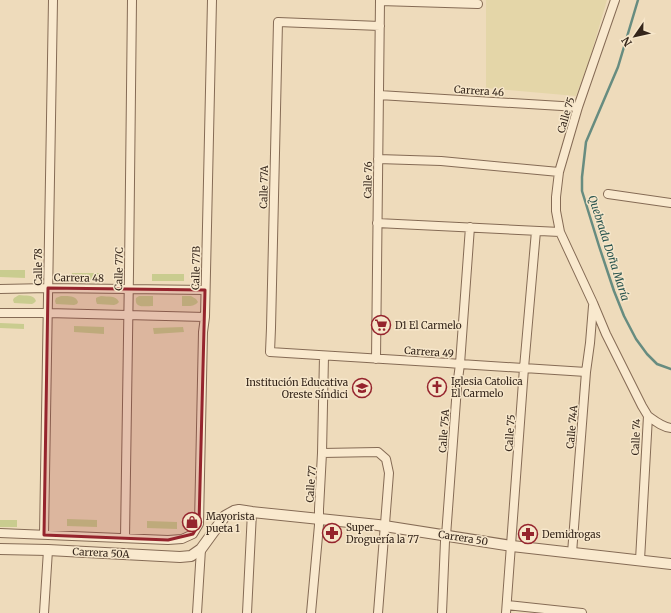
<svg xmlns="http://www.w3.org/2000/svg" width="671" height="613" viewBox="0 0 671 613" font-family="Merriweather,serif">
<style>
.farmland{fill:#e4d6a8}
.green{fill:#c9cc8f}
.lines{fill:none;stroke-linecap:round;stroke-linejoin:round}
.stream{stroke:#678c80;stroke-width:2.5}
.minor-casing{stroke:#856b55;stroke-width:10}
.tertiary-casing{stroke:#856b55;stroke-width:12}
.minor{stroke:#f9e9ce;stroke-width:8}
.tertiary{stroke:#f9e9ce;stroke-width:10}
.marked{fill:#95242d;fill-opacity:0.2;stroke:#95242d;stroke-width:3;stroke-linejoin:round}
.labels{text-anchor:middle;dominant-baseline:central;stroke-width:3;stroke-linejoin:round;paint-order:stroke}
.street-label{font-size:10px;fill:#34251a;stroke:#f6e6ca}
.poi-label{font-size:10px;fill:#34251a;stroke:#f6e6ca;text-anchor:start}
.water-label{font-size:11px;font-style:italic;fill:#29544e;stroke:#f6e6ca}
</style>
<rect width="100%" height="100%" fill="#eedbbb"/>
<!-- farmland -->
<path class="farmland" d="M 486,0 L 607,0 L 589,61 L 576,96 L 486,88 Z"/>
<!-- green -->
<path class="green" d="M 0,270 L 25,270 L 25,278 L 0,277 Z
M 72,273 L 103,273 L 103,280 L 72,280 Z
M 152,274 L 184,274 L 184,281 L 152,281 Z
M 19,295 C 25,296 34,294 36,301 L 34,303 L 32,304 L 14,303 L 13,300 L 14,298 Z
M 61,296 C 67,296 76,295 78,302 L 77,304 L 74,305 L 56,304 L 55,301 L 56,298 Z
M 101,296 C 108,297 116,295 119,302 L 117,304 L 114,305 L 97,304 L 96,301 L 96,298 L 98,297 Z
M 139,296 L 153,296 L 153,306 C 146,306 134,309 136,298 Z
M 182,296 L 191,296 L 196,299 L 198,302 C 194,307 188,306 182,306 Z
M 0,323 L 24,324 L 24,329 L 0,328 Z
M 74,326 L 104,327 L 104,334 L 74,332 Z
M 183,327 L 184,332 L 154,334 L 153,328 Z
M 67,519 L 97,520 L 97,527 L 67,526 Z
M 0,520 L 17,520 L 17,527 L 0,527 Z
M 147,521 L 177,522 L 177,529 L 147,528 Z"/>
<g class="lines">
<!-- stream -->
<path class="stream" d="M 638,0 L 618,67 L 586,142 L 582,177 L 582,191 L 599,246 L 614,291 L 624,316 L 636,339 L 647,354 L 657,364 L 671,369"/>
<defs>
<path id="minor" d="M 615,0 L 578,107 L 559,172 L 556,197 L 556,211 L 560,232 L 593,303 L 606,334 L 642,406 L 648,416 L 640,560
M 380,26 L 278,22 L 271,328 L 270,352 L 448,363 L 460,364 L 586,372
M 379,95 L 578,107
M 378,159 L 441,161 L 559,172
M 608,194 L 671,203
M 377,223 L 560,232
M 0,289 L 48,288 L 205,290
M 0,313 L 48,313 L 205,317
M 376,359 L 380,1 L 478,4
M 648,416 C 655,421 662,427 671,428
M 322,453 L 378,452 L 386,459 L 389,473 L 378,613
M 0,533 L 168,540 L 182,539 L 193,534 L 199,524 L 203,332 L 205,317 L 212,0
M 44,535 L 53,0
M 125,538 L 129,272 L 132,0
M 572,553 L 586,372 L 590,343 L 593,306
M 507,605 L 582,613
M 44,613 L 48,550
M 197,613 L 201,549
M 247,613 L 252,512
M 311,613 L 319,525 L 319,509 L 322,453 L 324,356
M 442,613 L 445,541 L 446,536 L 457,387 L 460,364 L 470,227
M 506,613 L 524,368 L 536,231"/>
<path id="tertiary" d="M 0,549 L 48,550 L 180,557 L 191,556 L 201,549 L 225,516 L 234,511 L 239,510 L 252,512 L 378,525 L 512,546 L 671,564"/>
</defs>
<!-- minor casing -->
<use href="#minor" class="minor-casing"/>
<!-- tertiary casing -->
<use href="#tertiary" class="tertiary-casing"/>
<!-- minor -->
<use href="#minor" class="minor"/>
<!-- tertiary -->
<use href="#tertiary" class="tertiary"/>
</g>
<!-- marked area -->
<path class="marked" d="M 48,288 L 205,290 L 199,524 L 193,534 L 168,540 L 44,535 Z"/>
<!-- icons -->
<defs>
<symbol id="supermarket-ring" viewBox="-11 -11 22 22"><circle r="9.5" fill="#f6e6ca" stroke="#95242d" stroke-width="1.5"/><path d="M-6-5.5h2.5l.6 2H6L4.5 2H-2.5L-4.4-4H-6ZM-1.5 3.2a1.3 1.3 0 1 0 .1 0ZM3 3.2a1.3 1.3 0 1 0 .1 0Z" fill="#95242d"/></symbol>
<symbol id="church-ring" viewBox="-11 -11 22 22"><circle r="9.5" fill="#f6e6ca" stroke="#95242d" stroke-width="1.5"/><path d="M-1.2-6h2.4v3.5h3.3v2.4h-3.3V6h-2.4V-.1h-3.3v-2.4h3.3Z" fill="#95242d"/></symbol>
<symbol id="school-ring" viewBox="-11 -11 22 22"><circle r="9.5" fill="#f6e6ca" stroke="#95242d" stroke-width="1.5"/><path d="M0-5L7-2L0 1L-7-2ZM-4 1L0 2.5L4 1V4Q0 6-4 4Z" fill="#95242d"/></symbol>
<symbol id="shop-ring" viewBox="-11 -11 22 22"><circle r="9.5" fill="#f6e6ca" stroke="#95242d" stroke-width="1.5"/><path d="M-5-2.5h2.3a2.7 3.5 0 0 1 5.4 0H5L5.5 6h-11ZM-1.5-2.5h3a1.5 2.3 0 0 0-3 0Z" fill="#95242d"/></symbol>
<symbol id="pharmacy-ring" viewBox="-11 -11 22 22"><circle r="9.5" fill="#f6e6ca" stroke="#95242d" stroke-width="1.5"/><path d="M-2-6h4v4h4v4h-4v4h-4v-4h-4v-4h4Z" fill="#95242d"/></symbol>
</defs>
<g fill-rule="evenodd">
<use href="#supermarket-ring" x="370" y="314" width="22" height="22"/>
<use href="#church-ring" x="426" y="376" width="22" height="22"/>
<use href="#school-ring" x="351" y="377" width="22" height="22"/>
<use href="#shop-ring" x="181" y="511" width="22" height="22"/>
<use href="#pharmacy-ring" x="321" y="522" width="22" height="22"/>
<use href="#pharmacy-ring" x="517" y="523" width="22" height="22"/>
</g>
<g class="labels">
<!-- street labels -->
<g class="street-label">
<text transform="translate(479 91) rotate(4)">Carrera 46</text>
<text transform="translate(566 115) rotate(-73)">Calle 75</text>
<text transform="translate(368 180) rotate(-89)">Calle 76</text>
<text transform="translate(264 187) rotate(-89)">Calle 77A</text>
<text transform="translate(38 267) rotate(-90)">Calle 78</text>
<text transform="translate(196 268) rotate(-89)">Calle 77B</text>
<text transform="translate(119 269) rotate(-89)">Calle 77C</text>
<text transform="translate(79 278) rotate(1)">Carrera 48</text>
<text transform="translate(429 352) rotate(4)">Carrera 49</text>
<text transform="translate(572 427) rotate(-85)">Calle 74A</text>
<text transform="translate(444 431) rotate(-86)">Calle 75A</text>
<text transform="translate(510 433) rotate(-86)">Calle 75</text>
<text transform="translate(636 437) rotate(-88)">Calle 74</text>
<text transform="translate(311 484) rotate(-86)">Calle 77</text>
<text transform="translate(463 538) rotate(9)">Carrera 50</text>
<text transform="translate(101 553) rotate(3)">Carrera 50A</text>
</g>
<!-- poi labels -->
<g class="poi-label">
<text x="395" y="325">D1 El Carmelo</text>
<text x="451" y="381">Iglesia Catolica<tspan x="451" dy="12">El Carmelo</tspan></text>
<text x="348" y="382" text-anchor="end">Institución Educativa<tspan x="348" dy="12">Oreste Síndici</tspan></text>
<text x="206" y="516">Mayorista<tspan x="206" dy="12">pueta 1</tspan></text>
<text x="346" y="527">Super<tspan x="346" dy="12">Droguería la 77</tspan></text>
<text x="542" y="534">Demidrogas</text>
</g>
<!-- water labels -->
<g class="water-label">
<text transform="translate(609 248) rotate(72)">Quebrada Doña María</text>
</g>
</g>
<!-- north arrow -->
<g transform="translate(635 36) rotate(236)" stroke="#f6e6ca" stroke-width="3" paint-order="stroke">
<path d="M0-3L7 15L0 10L-7 15Z" fill="#34251a"/>
<text y="-6" font-size="11" font-weight="bold" text-anchor="middle" fill="#34251a">N</text>
</g>
</svg>
